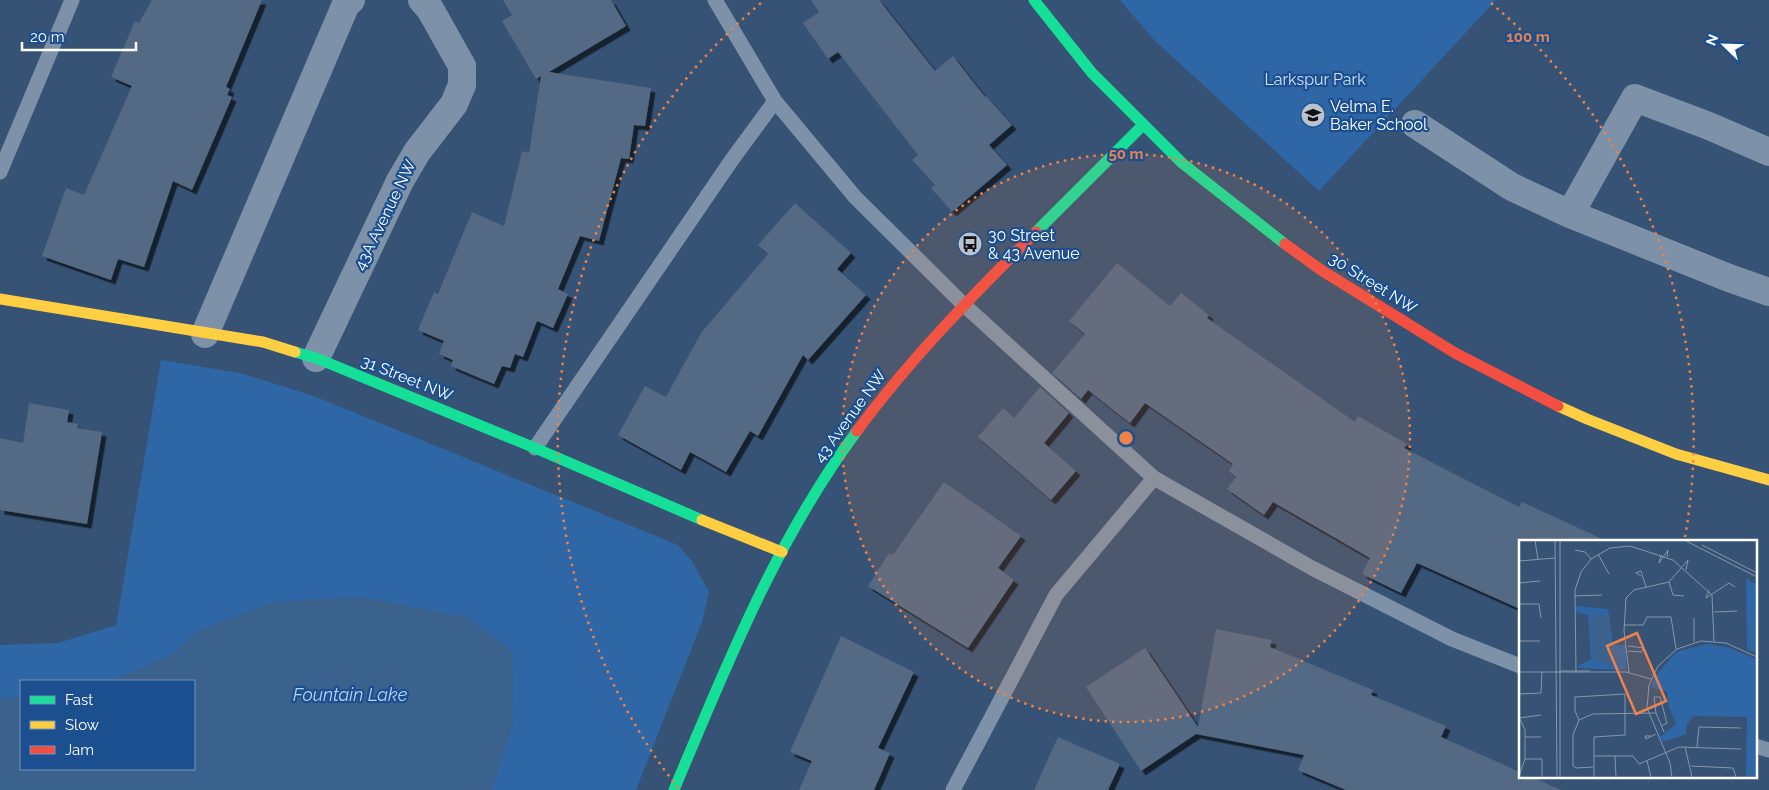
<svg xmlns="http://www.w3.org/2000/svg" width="1769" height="790" viewBox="0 0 1769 790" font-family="Raleway,sans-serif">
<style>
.green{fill:#2f66a5;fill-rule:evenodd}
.water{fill:#3b618d}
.building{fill:#526984;filter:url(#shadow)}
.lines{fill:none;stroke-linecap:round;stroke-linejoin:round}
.lane{stroke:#7d92a8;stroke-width:15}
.street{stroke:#7d92a8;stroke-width:28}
.fast{stroke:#16e098;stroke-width:11}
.slow{stroke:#ffcf43;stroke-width:11}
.jam{stroke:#f24e42;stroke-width:11}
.ring{fill:none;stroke:#ee8249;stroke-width:2.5;stroke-dasharray:2.5 5}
.labels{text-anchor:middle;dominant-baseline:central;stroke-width:4.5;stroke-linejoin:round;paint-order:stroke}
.park-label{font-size:16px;fill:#cfe3fa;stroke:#1b4f8f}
.poi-label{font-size:16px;fill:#fff;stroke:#1b4f8f;text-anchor:start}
.street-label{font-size:16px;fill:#fff;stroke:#1b4f8f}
.water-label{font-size:18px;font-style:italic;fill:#b5d3f5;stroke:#1b4f8f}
.inset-road{fill:none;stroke:#8697ac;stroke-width:1}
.view{fill:#ee8249;fill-opacity:0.15;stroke:#ee8249;stroke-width:2.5}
.inset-edge{fill:none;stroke:#fff;stroke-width:2.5}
.centre{fill:#ee8249;stroke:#1b4f8f;stroke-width:2.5}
.ring-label{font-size:15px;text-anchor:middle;font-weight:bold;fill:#ee8249;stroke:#1b4f8f;stroke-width:4.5;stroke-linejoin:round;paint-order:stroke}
</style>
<defs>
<filter id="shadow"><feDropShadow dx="4.5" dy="4.5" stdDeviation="0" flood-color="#0009"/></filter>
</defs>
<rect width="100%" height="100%" fill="#365274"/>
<!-- green -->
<path class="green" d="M 1120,0 L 1496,0 L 1319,191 L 1154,40 Z
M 161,360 L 240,373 L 314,396 L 678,545 L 692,561 L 709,592 L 702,622 L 636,790 L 0,790 L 0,645 L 58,643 L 116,625 ZM 21,681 L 194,681 L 194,769 L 21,769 Z"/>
<!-- water -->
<path class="water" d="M 360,597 L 467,617 L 512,651 L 513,722 L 492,790 L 0,790 L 0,699 L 21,696 L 21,769 L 194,769 L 194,681 L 110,681 L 171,655 L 199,630 L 273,602 Z"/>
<!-- building -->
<path class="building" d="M 152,0 L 262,0 L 226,87 L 230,89 L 227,95 L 232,97 L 192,190 L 173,181 L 144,267 L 118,259 L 111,280 L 42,256 L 66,188 L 84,195 L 132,86 L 111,77 L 135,21 L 139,23 Z
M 503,0 L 611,0 L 626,26 L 549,72 L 651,88 L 645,126 L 634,125 L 629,159 L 621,158 L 599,241 L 580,236 L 558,289 L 568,294 L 553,328 L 537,321 L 523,357 L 515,354 L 510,368 L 502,366 L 494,384 L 451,366 L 453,360 L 439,354 L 444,341 L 418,330 L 434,292 L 438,294 L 472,212 L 504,226 L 522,151 L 529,153 L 541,76 L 536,79 L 502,21 L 512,15 Z
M 811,0 L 879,0 L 935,71 L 953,56 L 985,97 L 986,96 L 1012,125 L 989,145 L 1007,165 L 952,212 L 931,188 L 935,185 L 912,160 L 918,155 L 838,52 L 828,59 L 803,23 L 819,12 Z
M 795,203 L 851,253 L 837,269 L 866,295 L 808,360 L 803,355 L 758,436 L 750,431 L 726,472 L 690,452 L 681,470 L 618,435 L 645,386 L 666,397 L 701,333 L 768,254 L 758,245 Z
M 1117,263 L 1170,306 L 1181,293 L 1209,315 L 1207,318 L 1355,422 L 1358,416 L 1407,444 L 1404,448 L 1519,507 L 1522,502 L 1607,541 L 1520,541 L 1520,609 L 1417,563 L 1401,593 L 1362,574 L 1370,558 L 1273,502 L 1264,515 L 1227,489 L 1236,477 L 1229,471 L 1233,464 L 1145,403 L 1130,423 L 1088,390 L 1081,399 L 1052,373 L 1085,334 L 1069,321 Z
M 1040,387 L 1069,413 L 1044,443 L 1076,471 L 1051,500 L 978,437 L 1003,408 L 1014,418 Z
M 29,403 L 69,410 L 67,422 L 78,424 L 77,428 L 102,432 L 87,524 L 0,510 L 0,438 L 23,443 Z
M 944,482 L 1021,536 L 998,568 L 1014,580 L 968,648 L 868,586 L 889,553 L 893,555 Z
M 1216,629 L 1272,640 L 1270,647 L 1373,690 L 1371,695 L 1446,726 L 1441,737 L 1520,772 L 1520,776 L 1530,776 L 1561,790 L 1346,790 L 1298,770 L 1304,755 L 1196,734 L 1141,771 L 1086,687 L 1145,648 L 1198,727 Z
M 841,636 L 914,672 L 878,748 L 890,753 L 874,790 L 799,790 L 812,761 L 790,752 Z
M 1058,737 L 1120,764 L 1108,790 L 1034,790 Z"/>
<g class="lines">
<!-- lane -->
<path class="lane" d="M 715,0 L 775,101 L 855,197 L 963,304 L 1154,478 L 1312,568 L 1452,639 L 1520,666
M 0,172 L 72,0
M 535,448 L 731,161 L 775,101
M 1755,746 L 1769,750
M 953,790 L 1056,595 L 1154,478"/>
<!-- street -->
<path class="street" d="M 1415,124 L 1512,187 L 1570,214
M 1769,152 L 1709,126 L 1635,98 L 1570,214 L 1729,278 L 1769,292
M 205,334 L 346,4 L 351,0
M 316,358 L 400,181 L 417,152 L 454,104 L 462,85 L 462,66 L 430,9 L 422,0"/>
<!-- fast -->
<path class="fast" d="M 1034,0 L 1092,73 L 1182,163 L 1285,244
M 1036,232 L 1143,125
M 295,352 L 316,358 L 535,448 L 702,520
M 674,790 C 726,666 776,540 857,431"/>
<!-- slow -->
<path class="slow" d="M 0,299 L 263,342 L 295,352
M 1558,406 L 1587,419 L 1676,454 L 1769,480
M 702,520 L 782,552"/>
<!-- jam -->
<path class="jam" d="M 1285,244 L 1321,270 L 1455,353 L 1558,406
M 857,431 C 910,359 973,295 1036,232"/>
</g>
<!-- distance rings -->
<circle cx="1126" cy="438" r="284" fill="#ee8249" fill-opacity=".12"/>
<g class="ring">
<circle cx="1126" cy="438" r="284"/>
<path d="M678 788A568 568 0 0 1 761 3M1491 3A568 568 0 0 1 1685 537"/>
</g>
<!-- icons -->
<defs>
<symbol id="school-disc" viewBox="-11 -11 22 22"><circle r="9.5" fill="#b9c2ce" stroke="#1b4f8f"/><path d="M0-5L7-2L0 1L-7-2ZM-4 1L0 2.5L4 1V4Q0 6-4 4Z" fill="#111"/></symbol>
<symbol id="bus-disc" viewBox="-11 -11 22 22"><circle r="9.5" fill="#b9c2ce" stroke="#1b4f8f"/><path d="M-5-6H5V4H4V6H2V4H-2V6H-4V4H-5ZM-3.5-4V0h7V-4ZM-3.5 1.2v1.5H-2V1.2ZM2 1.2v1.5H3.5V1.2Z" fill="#111"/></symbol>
</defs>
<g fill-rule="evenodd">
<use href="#school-disc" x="1299" y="101" width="28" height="28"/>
<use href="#bus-disc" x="956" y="230" width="28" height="28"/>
</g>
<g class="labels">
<!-- park labels -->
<g class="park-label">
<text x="1315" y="79">Larkspur Park</text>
</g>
<!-- poi labels -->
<g class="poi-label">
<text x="1330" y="106">Velma E.<tspan x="1330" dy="18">Baker School</tspan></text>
<text x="988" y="235">30 Street<tspan x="988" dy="18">&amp; 43 Avenue</tspan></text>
</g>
<!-- street labels -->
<g class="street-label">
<text transform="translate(385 215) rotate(-64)">43A Avenue NW</text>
<text transform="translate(1373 283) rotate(32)">30 Street NW</text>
<text transform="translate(407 378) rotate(22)">31 Street NW</text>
<text transform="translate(850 416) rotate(-54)">43 Avenue NW</text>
</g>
<!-- water labels -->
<g class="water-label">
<text x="350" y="694">Fountain Lake</text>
</g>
</g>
<!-- overview -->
<g transform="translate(1519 540)">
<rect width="238" height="238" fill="#365274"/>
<path d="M 227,38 L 237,44 L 237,113 L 228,109 ZM 57,66 L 89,69 L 94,105 L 107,105 L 107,130 L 59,128 L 59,126 L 72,119 L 69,75 L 57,72 ZM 188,104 L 211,108 L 237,119 L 237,237 L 227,237 L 228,177 L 175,176 L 168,184 L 167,194 L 144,202 L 141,197 L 157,184 L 149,165 L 148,152 L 132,147 L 135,138 L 157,112 Z" fill="#2f66a5"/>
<path d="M 74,74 L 87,75 L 91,80 L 91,103 L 99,113 L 101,123 L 89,125 L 74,120 L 71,86 Z" fill="#3b618d"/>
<path class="inset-road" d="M 16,0 L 19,20M 36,0 L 38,237M 41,0 L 41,237M 165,0 L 238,37M 183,5 L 238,33M 56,10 L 66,12 L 72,19 L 91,8 L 111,6 L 154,20 L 193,55 L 195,102M 79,14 L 90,34M 142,15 L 140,23 L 149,10 L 148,17M 0,21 L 36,18M 122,36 L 117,33 L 122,31 L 127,47M 0,43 L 21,41M 0,50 L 0,132M 190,50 L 187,58 L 210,43 L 216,47M 55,56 L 83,55M 165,56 L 154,55 L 150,42 L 169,20 L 167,30M 0,64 L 20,64 L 22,78M 195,72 L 218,71M 175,78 L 175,102M 105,85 L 124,85 L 128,77 L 152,77 L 157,109M 0,101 L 21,101M 109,106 L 125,108 L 122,112 L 109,111M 41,131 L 71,131M 0,132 L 31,132M 31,132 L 107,132 L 132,139M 110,132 L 105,91 L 107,58 L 115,50 L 150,42M 57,133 L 56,50 L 62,32 L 72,19M 0,154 L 22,153 L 23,132M 0,178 L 22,175M 60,180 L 74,174 L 137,173M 142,186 L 148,183 L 141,157 L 135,157 L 137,173 L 145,192M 132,196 L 126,196 L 127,199 L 137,194M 6,197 L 22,197M 166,207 L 173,237M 178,207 L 180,187 L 222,188M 75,216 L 114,216 L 120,224 L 160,207 L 222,209M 96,216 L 97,237M 6,219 L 23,219 L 23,237M 128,221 L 132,237M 172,226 L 214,228 L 217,237M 74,227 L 57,228 L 54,226 L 54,195 L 60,180 L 56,171 L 56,157 L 106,154 L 106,195 L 75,197 L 75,237M 0,236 L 6,219 L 6,190 L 1,179M 153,237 L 151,223 L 128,168 L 130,145 L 139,126 L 158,109 L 182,101 L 207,103 L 238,117"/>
<path class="view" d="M 118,93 L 147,161 L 117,174 L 88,106 Z"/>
<rect width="238" height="238" class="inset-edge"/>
</g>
<circle cx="1126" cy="438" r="8" class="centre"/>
<g class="ring-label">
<text x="1528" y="42">100 m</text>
<text x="1126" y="159">50 m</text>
</g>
<!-- legend -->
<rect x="20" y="680" width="175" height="90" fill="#1b4f8f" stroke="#7695bc"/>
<rect x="30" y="696" width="25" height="8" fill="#16e098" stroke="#7695bc"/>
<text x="65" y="705" font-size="15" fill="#ffffff">Fast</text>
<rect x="30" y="721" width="25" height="8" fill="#ffcf43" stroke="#7695bc"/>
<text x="65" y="730" font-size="15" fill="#ffffff">Slow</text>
<rect x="30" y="746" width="25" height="8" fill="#f24e42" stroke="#7695bc"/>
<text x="65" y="755" font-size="15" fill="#ffffff">Jam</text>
<!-- north arrow -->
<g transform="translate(1724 45) rotate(293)" stroke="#1b4f8f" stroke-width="4" paint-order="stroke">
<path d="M0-4L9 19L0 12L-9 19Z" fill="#ffffff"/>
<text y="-8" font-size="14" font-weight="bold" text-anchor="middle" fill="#ffffff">N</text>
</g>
<!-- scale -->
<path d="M22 42v8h114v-8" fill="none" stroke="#ffffff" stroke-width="2.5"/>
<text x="30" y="42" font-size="15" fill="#ffffff" stroke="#1b4f8f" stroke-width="4" paint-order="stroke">20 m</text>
</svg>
